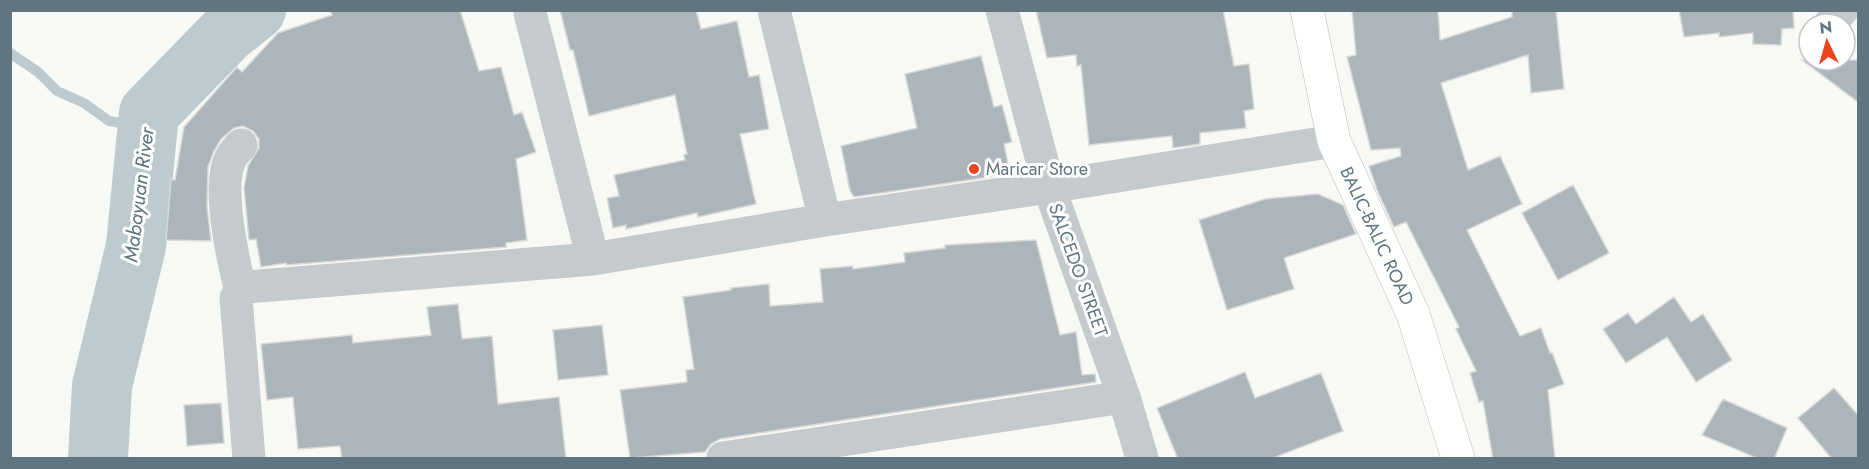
<svg xmlns="http://www.w3.org/2000/svg" width="1869" height="469" viewBox="0 0 1869 469" font-family="Jost,sans-serif">
<style>
.lines{fill:none;stroke-linecap:round;stroke-linejoin:round}
.stream{stroke:#bdcace;stroke-width:10}
.river{stroke:#bdcace;stroke-width:60}
.building{fill:#abb5ba;stroke:#d9d9d7;stroke-width:1.5}
.major-casing{stroke:#b8bdc0;stroke-width:34}
.minor{stroke:#c5cacc;stroke-width:33}
.major{stroke:#fff;stroke-width:33}
.poi-dot{fill:#ed4420;stroke:#fff;stroke-width:2}
.labels{text-anchor:middle;dominant-baseline:central;stroke-width:6;stroke-linejoin:round;paint-order:stroke}
.poi-label{font-size:18px;fill:#617581;stroke:#fff;text-anchor:start}
.street-label{font-size:18px;fill:#617581;stroke:#fff}
.water-label{font-size:20px;font-style:italic;fill:#5c757c;stroke:#fff}
</style>
<rect width="100%" height="100%" fill="#f8f8f5"/>
<g class="lines">
<!-- stream -->
<path class="stream" d="M 10,53 L 38,72 L 57,91 L 84,103 L 109,121 L 148,127"/>
<!-- river -->
<path class="river" d="M 98,458 L 102,386 L 136,246 L 149,113 L 227,33 L 256,10"/>
</g>
<!-- building -->
<path class="building" d="M 330,10 L 460,10 L 479,71 L 501,67 L 514,115 L 522,112 L 536,152 L 516,159 L 527,240 L 506,243 L 506,247 L 287,265 L 286,263 L 261,267 L 256,239 L 249,240 L 244,188 L 248,166 L 259,148 L 259,139 L 253,131 L 243,126 L 234,128 L 221,139 L 214,151 L 208,167 L 207,206 L 211,241 L 166,240 L 171,179 L 175,180 L 184,127 L 237,67 L 242,72 L 278,33 L 332,15 Z
M 560,10 L 696,10 L 701,29 L 737,21 L 749,77 L 759,75 L 769,129 L 740,134 L 756,204 L 698,217 L 697,213 L 626,229 L 626,225 L 613,228 L 607,198 L 619,196 L 614,175 L 685,160 L 684,155 L 687,154 L 675,95 L 589,116 L 573,50 L 570,50 Z
M 1036,10 L 1223,10 L 1234,66 L 1249,64 L 1254,109 L 1244,111 L 1246,128 L 1200,133 L 1200,144 L 1173,148 L 1172,136 L 1089,145 L 1081,65 L 1077,66 L 1076,55 L 1047,58 Z
M 1352,10 L 1438,10 L 1440,40 L 1512,17 L 1512,10 L 1556,10 L 1564,89 L 1531,93 L 1528,55 L 1441,83 L 1468,170 L 1500,156 L 1522,204 L 1467,230 L 1520,336 L 1541,328 L 1550,353 L 1552,352 L 1564,384 L 1548,390 L 1555,459 L 1493,459 L 1483,401 L 1479,402 L 1470,373 L 1476,371 L 1456,329 L 1459,327 L 1406,222 L 1394,227 L 1377,190 L 1369,166 L 1401,156 L 1400,148 L 1371,150 L 1347,57 L 1356,55 Z
M 1679,10 L 1793,10 L 1794,28 L 1782,29 L 1781,45 L 1753,44 L 1753,33 L 1719,37 L 1719,33 L 1684,37 Z
M 981,56 L 994,107 L 1002,105 L 1012,142 L 1004,144 L 1010,174 L 854,197 L 850,191 L 841,146 L 917,128 L 905,74 Z
M 1802,60 L 1858,60 L 1858,102 Z
M 1573,185 L 1609,253 L 1558,280 L 1522,213 Z
M 1318,194 L 1343,205 L 1356,234 L 1284,258 L 1294,289 L 1227,310 L 1199,220 L 1265,199 Z
M 1036,240 L 1060,335 L 1076,332 L 1082,375 L 1095,374 L 1096,382 L 720,439 L 711,444 L 705,452 L 630,458 L 620,390 L 687,382 L 686,370 L 694,369 L 683,297 L 731,290 L 731,288 L 769,284 L 770,306 L 823,302 L 820,269 L 853,266 L 853,269 L 905,262 L 904,253 L 945,248 L 945,245 Z
M 1674,297 L 1691,322 L 1703,314 L 1732,360 L 1696,382 L 1667,337 L 1626,363 L 1603,329 L 1628,313 L 1636,324 Z
M 458,304 L 462,339 L 492,336 L 498,404 L 559,397 L 566,459 L 342,459 L 340,446 L 298,449 L 293,397 L 267,400 L 261,344 L 352,335 L 353,343 L 431,335 L 427,307 Z
M 602,325 L 608,375 L 558,380 L 553,330 Z
M 1245,372 L 1255,398 L 1321,373 L 1343,431 L 1270,459 L 1178,459 L 1157,408 Z
M 1834,388 L 1858,415 L 1858,459 L 1832,459 L 1798,418 Z
M 1723,399 L 1787,428 L 1774,459 L 1759,459 L 1702,435 Z
M 221,403 L 224,443 L 187,446 L 184,405 Z"/>
<g class="lines">
<defs>
<path id="major" d="M 1307,10 L 1334,141 L 1413,314 L 1458,458"/>
</defs>
<!-- major casing -->
<use href="#major" class="major-casing"/>
<!-- minor -->
<path class="minor" d="M 774,10 L 825,220
M 1002,10 L 1049,187 L 1124,397 L 1142,458
M 530,13 L 593,259
M 1830,24 L 1842,10
M 241,291 C 233,261 217,187 230,160 C 232,154 238,149 241,145
M 249,458 L 236,298 L 241,291 L 246,287 L 593,259 L 825,220 L 1049,187 L 1334,141
M 723,458 L 1124,397"/>
<!-- major -->
<use href="#major" class="major"/>
</g>
<!-- markers -->
<circle class="poi-dot" cx="974" cy="169" r="6"/>
<g class="labels">
<!-- poi labels -->
<g class="poi-label">
<text x="986" y="169">Maricar Store</text>
</g>
<!-- street labels -->
<g class="street-label">
<text transform="translate(1377 236) rotate(65)">BALIC-BALIC ROAD</text>
<text transform="translate(1078 270) rotate(70)">SALCEDO STREET</text>
</g>
<!-- water labels -->
<g class="water-label">
<text transform="translate(139 195) rotate(-83)">Mabayuan River</text>
</g>
</g>
<!-- border -->
<rect width="1869" height="469" fill="none" stroke="#617581" stroke-width="24"/>
<!-- north arrow -->
<g transform="translate(1827 42) rotate(355)"><circle r="28" fill="#ffffff" stroke="#c0c8cd" stroke-width="1.5"/>
<path d="M0-4.5L10 22L0 15L-10 22Z" fill="#ed4420"/>
<text y="-9" font-size="16" font-weight="bold" text-anchor="middle" fill="#617581">N</text>
</g>
</svg>
